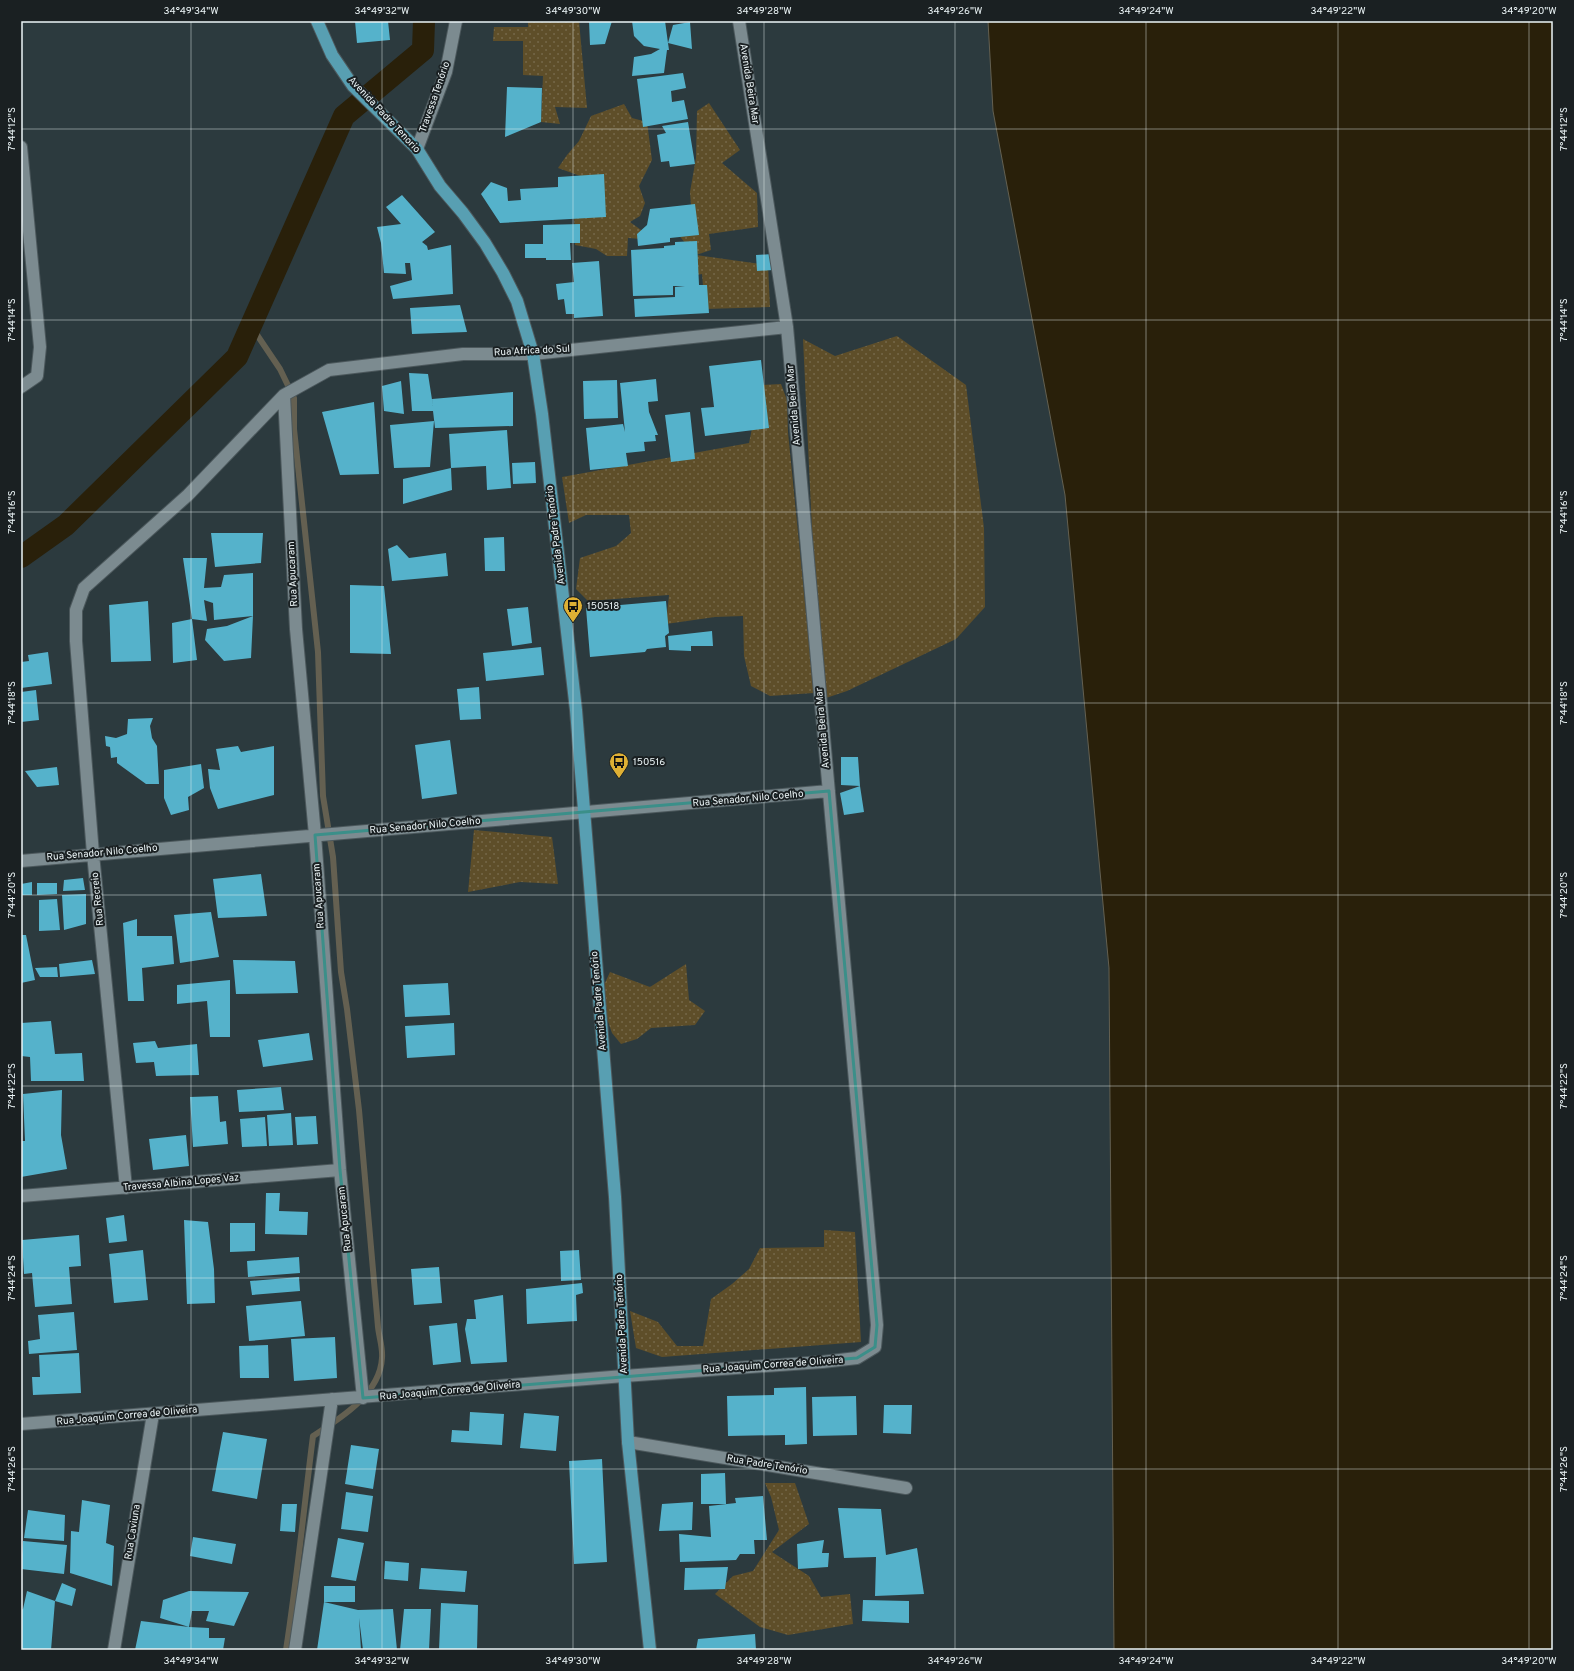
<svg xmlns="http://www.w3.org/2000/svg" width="1574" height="1671" viewBox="0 0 1574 1671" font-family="Overpass,sans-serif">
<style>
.grass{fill:url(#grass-dots)}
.water{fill:#29200a;stroke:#646051}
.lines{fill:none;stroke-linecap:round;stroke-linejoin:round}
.stream{stroke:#646051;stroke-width:6}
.canal{stroke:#29200a;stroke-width:22}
.building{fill:#55b2cb}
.minor-casing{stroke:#4c585c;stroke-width:14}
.primary-casing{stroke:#4c585c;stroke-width:14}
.minor{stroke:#7c8b90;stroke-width:12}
.primary{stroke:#589fb2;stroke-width:12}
.marked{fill:none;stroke:#3b8f89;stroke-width:3;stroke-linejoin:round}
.ticks{fill:none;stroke:#ecf5f7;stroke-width:1;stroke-opacity:0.45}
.labels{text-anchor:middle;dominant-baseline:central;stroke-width:4;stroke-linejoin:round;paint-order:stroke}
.street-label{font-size:10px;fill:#ecf5f7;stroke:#1a2022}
.poi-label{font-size:10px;fill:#ecf5f7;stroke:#1a2022;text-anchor:start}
.neatline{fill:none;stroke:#ecf5f7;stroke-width:1.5}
.ticks-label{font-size:10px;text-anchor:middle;fill:#ecf5f7}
</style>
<defs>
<pattern id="grass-dots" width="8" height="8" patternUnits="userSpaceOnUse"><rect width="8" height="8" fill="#5e4e29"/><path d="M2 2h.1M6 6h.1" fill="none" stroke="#756849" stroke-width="1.8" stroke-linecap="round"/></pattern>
</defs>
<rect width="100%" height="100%" fill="#2c3a3e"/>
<!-- grass -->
<path class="grass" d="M 528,21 L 579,21 L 587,108 L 555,107 L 560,124 L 541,122 L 543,76 L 523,75 L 523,41 L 493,41 L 494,27 L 528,27 Z
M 709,103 L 740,150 L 722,163 L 757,193 L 758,227 L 709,234 L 711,250 L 696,255 L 768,265 L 770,307 L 705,309 L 702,274 L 682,278 L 695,255 L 677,233 L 693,231 L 690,192 L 696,158 L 697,111 Z
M 624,104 L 632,118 L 647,122 L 652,160 L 639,186 L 645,203 L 640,216 L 630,222 L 655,240 L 628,238 L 627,256 L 607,256 L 596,249 L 575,245 L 574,213 L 586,178 L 558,168 L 567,155 L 579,141 L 591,116 Z
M 897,336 L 966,385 L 984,528 L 985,607 L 956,639 L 847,691 L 820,700 L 803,339 L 835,356 Z
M 781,384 L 787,400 L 788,432 L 814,693 L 770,696 L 751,686 L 744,656 L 743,616 L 715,617 L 666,624 L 669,595 L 588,601 L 576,589 L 580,558 L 616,546 L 631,533 L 629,515 L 586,515 L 569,523 L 562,477 L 749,443 L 761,385 Z
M 474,830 L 552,837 L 558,884 L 520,882 L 468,892 Z
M 686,964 L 689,1000 L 705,1011 L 695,1025 L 651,1028 L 637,1039 L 621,1044 L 612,1033 L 599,996 L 610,972 L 650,987 Z
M 824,1230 L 855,1232 L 861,1342 L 662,1357 L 636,1348 L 630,1311 L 658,1322 L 677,1346 L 703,1346 L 711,1299 L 732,1284 L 749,1269 L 760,1248 L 824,1247 Z
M 765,1483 L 795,1483 L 809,1524 L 772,1552 L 809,1576 L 821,1597 L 850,1594 L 853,1624 L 788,1635 L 760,1627 L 715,1594 L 733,1576 L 753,1571 L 779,1530 L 771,1497 Z"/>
<!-- water -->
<path class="water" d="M 988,21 L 1553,21 L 1553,1650 L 1114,1650 L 1109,968 L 1065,495 L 993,111 Z"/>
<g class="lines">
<!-- stream -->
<path class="stream" d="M 251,326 L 280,369 L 294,398 L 294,429 L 318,652 L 323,796 L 333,857 L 341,972 L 347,1009 L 359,1110 L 378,1327 C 379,1337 383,1348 382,1358 C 380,1394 341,1418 313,1436 C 304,1507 297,1579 286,1650"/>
<!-- canal -->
<path class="canal" d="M 21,557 L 66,525 L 237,357 L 344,116 L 423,50 L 424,21"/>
</g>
<!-- building -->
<path class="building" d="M 355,21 L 388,21 L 390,40 L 357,43 Z
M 589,21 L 612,21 L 605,44 L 590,45 Z
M 632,21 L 665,21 L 668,43 L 673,25 L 690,22 L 692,49 L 668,43 L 669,50 L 667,50 L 664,73 L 632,76 L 634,57 L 651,54 L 660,49 L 644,46 L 634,36 Z
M 683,73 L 686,88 L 671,91 L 672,102 L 684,100 L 688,119 L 643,127 L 637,79 Z
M 507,87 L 542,88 L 541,122 L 505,137 Z
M 688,122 L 695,164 L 670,167 L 669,161 L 661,162 L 657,135 L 666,133 L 662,126 Z
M 604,174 L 606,217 L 500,223 L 481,194 L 491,182 L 507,188 L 508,201 L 521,200 L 520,189 L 558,187 L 558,177 Z
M 402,195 L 435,232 L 422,242 L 427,246 L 428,250 L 451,245 L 453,294 L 393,299 L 390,286 L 412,280 L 410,263 L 405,263 L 406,274 L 384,273 L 381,243 L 377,227 L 401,224 L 386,207 Z
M 695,204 L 699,235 L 670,238 L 670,242 L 638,246 L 637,234 L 647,225 L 650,209 Z
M 580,224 L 580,243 L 570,243 L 571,260 L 546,260 L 546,258 L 525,258 L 525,244 L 543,244 L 543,225 Z
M 697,241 L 699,285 L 707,285 L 709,313 L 635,317 L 634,299 L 675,297 L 675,287 L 685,286 L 673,286 L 673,295 L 633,296 L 631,250 L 664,248 L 664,246 L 675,245 L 675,242 Z
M 772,254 L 773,270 L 757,271 L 756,255 Z
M 599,261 L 603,316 L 574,318 L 574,314 L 566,314 L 564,299 L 558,300 L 556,284 L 574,282 L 572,263 Z
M 460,305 L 467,332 L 412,334 L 410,308 Z
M 761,360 L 769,428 L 705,436 L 701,408 L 714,407 L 709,366 Z
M 409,373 L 428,374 L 433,406 L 432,399 L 513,392 L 513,426 L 435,428 L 433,411 L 412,411 Z
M 656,379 L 658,401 L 648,402 L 649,412 L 658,435 L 655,435 L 656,441 L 644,442 L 645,451 L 626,453 L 628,466 L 590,470 L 586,428 L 623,424 L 625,432 L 620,383 Z
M 617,380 L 618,418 L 584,419 L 583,381 Z
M 401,381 L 404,414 L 384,411 L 382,386 Z
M 374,402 L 379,474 L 340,475 L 322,412 Z
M 690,412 L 695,459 L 671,462 L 665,415 Z
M 434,421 L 430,467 L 394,468 L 390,425 Z
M 507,430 L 511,488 L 487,490 L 486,466 L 451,468 L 449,434 Z
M 535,462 L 536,483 L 513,484 L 512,463 Z
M 451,468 L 452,490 L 403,504 L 403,479 Z
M 211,533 L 263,533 L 261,563 L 215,567 Z
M 504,537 L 505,571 L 485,571 L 484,538 Z
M 397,545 L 409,558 L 446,553 L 448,576 L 392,581 L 388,549 Z
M 183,558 L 207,558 L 204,588 L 221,587 L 224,575 L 253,573 L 253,616 L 214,620 L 213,603 L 204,600 L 207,621 L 192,619 Z
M 350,585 L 384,586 L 391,654 L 350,653 Z
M 148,601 L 151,661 L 111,662 L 109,605 Z
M 666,601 L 669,633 L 665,636 L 666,647 L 647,649 L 645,652 L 590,657 L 586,608 Z
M 528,607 L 532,643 L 512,646 L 507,609 Z
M 253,616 L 251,658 L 224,661 L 205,640 L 207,629 L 227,626 Z
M 192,619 L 197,660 L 173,663 L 172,623 Z
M 712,631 L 713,646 L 691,646 L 691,651 L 669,650 L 668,636 Z
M 541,647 L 544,675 L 486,681 L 483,653 Z
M 48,652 L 52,684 L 21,688 L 21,662 L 29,661 L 28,655 Z
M 479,687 L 481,719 L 460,720 L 457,689 Z
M 36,690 L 39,720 L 21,722 L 21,692 Z
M 153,718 L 150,726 L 152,738 L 157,746 L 159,784 L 146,784 L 117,763 L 117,757 L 111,758 L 110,747 L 106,746 L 105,736 L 116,738 L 127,734 L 128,719 Z
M 450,740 L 457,794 L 422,799 L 415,745 Z
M 238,746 L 241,752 L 274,746 L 274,795 L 218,809 L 210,788 L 208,769 L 220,770 L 216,749 Z
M 841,757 L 858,757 L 860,786 L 841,785 Z
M 201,764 L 204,788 L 188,797 L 189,810 L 171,815 L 164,798 L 164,770 Z
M 57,767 L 59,785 L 37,787 L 25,771 Z
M 860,786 L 864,812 L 844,815 L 840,793 Z
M 261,874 L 267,916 L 218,918 L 213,879 Z
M 83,878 L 85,890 L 63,891 L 64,880 Z
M 32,882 L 32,895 L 21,895 L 21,884 Z
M 37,883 L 57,883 L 57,894 L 37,895 Z
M 86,894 L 86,924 L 64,930 L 62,895 Z
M 57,899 L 60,930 L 39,931 L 39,900 Z
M 211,912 L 219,957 L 180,963 L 174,915 Z
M 137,919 L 137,936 L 172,936 L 174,964 L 142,968 L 144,1001 L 128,1001 L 123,923 Z
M 21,935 L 26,935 L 35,980 L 21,983 Z
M 92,960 L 95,974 L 60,977 L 59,964 Z
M 233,960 L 295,961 L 298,993 L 236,994 Z
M 57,967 L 58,977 L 40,977 L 35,968 Z
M 230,980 L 230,1037 L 210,1037 L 207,1001 L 177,1004 L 177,985 Z
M 448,983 L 450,1015 L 405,1017 L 403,985 Z
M 51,1021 L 55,1054 L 82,1053 L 84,1081 L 31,1081 L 30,1057 L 21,1056 L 21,1023 Z
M 454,1023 L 455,1055 L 407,1058 L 405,1026 Z
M 309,1033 L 313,1060 L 263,1067 L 258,1040 Z
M 155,1041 L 158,1048 L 197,1044 L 199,1075 L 156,1076 L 154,1062 L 136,1063 L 133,1043 Z
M 281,1087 L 284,1110 L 239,1112 L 237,1090 Z
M 62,1090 L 61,1135 L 67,1169 L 21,1177 L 21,1141 L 25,1141 L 23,1094 Z
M 218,1096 L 220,1122 L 226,1121 L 228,1144 L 193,1147 L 190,1097 Z
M 291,1113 L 293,1145 L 269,1146 L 267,1115 Z
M 316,1116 L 318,1144 L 297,1145 L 295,1117 Z
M 265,1117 L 267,1146 L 242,1147 L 240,1119 Z
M 186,1135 L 189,1166 L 153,1170 L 149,1139 Z
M 266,1193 L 280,1193 L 279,1211 L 308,1212 L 307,1235 L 265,1234 Z
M 124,1215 L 127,1241 L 109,1243 L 106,1218 Z
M 184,1220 L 208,1222 L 214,1269 L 215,1303 L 187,1304 Z
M 230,1223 L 255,1223 L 255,1251 L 230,1252 Z
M 79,1235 L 81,1266 L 69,1267 L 72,1304 L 35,1307 L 32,1273 L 24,1274 L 22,1240 Z
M 143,1250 L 148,1300 L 114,1303 L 109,1254 Z
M 579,1250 L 581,1280 L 561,1281 L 560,1251 Z
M 299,1257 L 300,1273 L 248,1277 L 247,1261 Z
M 439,1267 L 442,1303 L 414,1305 L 411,1269 Z
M 299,1277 L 300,1291 L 252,1295 L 250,1281 Z
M 582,1283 L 583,1293 L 576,1295 L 577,1321 L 527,1324 L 526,1289 Z
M 503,1295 L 507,1362 L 471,1364 L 465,1329 L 467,1319 L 476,1319 L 474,1300 Z
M 301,1301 L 305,1336 L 249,1341 L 246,1306 Z
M 74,1312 L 77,1350 L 29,1354 L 28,1341 L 40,1339 L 38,1315 Z
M 457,1323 L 461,1362 L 433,1365 L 429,1326 Z
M 335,1337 L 337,1378 L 294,1381 L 291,1339 Z
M 268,1345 L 269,1378 L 240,1378 L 239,1346 Z
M 79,1353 L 81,1393 L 33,1395 L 32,1377 L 40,1377 L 39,1355 Z
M 806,1387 L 807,1444 L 785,1445 L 785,1435 L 728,1436 L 727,1396 L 774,1395 L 774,1388 Z
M 856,1396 L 857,1435 L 813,1436 L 812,1397 Z
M 884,1405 L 912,1405 L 911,1434 L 883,1433 Z
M 470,1412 L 504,1414 L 502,1445 L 451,1442 L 452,1430 L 469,1431 Z
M 524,1413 L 559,1416 L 556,1451 L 520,1448 Z
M 223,1432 L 267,1439 L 257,1499 L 212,1491 Z
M 351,1445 L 379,1449 L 373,1489 L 345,1484 Z
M 602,1459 L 607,1562 L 574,1564 L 569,1461 Z
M 725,1473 L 726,1504 L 701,1504 L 701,1474 Z
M 346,1492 L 373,1496 L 368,1532 L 341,1529 Z
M 763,1496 L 767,1540 L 754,1540 L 755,1554 L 740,1554 L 736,1560 L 680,1562 L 679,1534 L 711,1537 L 709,1506 L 736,1503 L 735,1498 Z
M 82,1500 L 110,1505 L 106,1543 L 114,1546 L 112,1586 L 70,1573 L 71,1531 L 79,1532 Z
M 693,1502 L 692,1530 L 659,1531 L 662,1504 Z
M 282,1504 L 297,1504 L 295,1532 L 280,1531 Z
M 838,1508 L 881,1509 L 886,1555 L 917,1548 L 924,1594 L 875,1596 L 876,1557 L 844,1558 Z
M 28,1510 L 65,1515 L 64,1541 L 24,1538 Z
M 193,1537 L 236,1544 L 232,1564 L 190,1556 Z
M 338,1538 L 364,1543 L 356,1581 L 331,1577 Z
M 824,1540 L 822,1553 L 829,1553 L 828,1567 L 798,1569 L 797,1544 Z
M 23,1541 L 67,1545 L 64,1574 L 21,1569 Z
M 385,1561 L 409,1563 L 408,1581 L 384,1579 Z
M 728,1567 L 725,1589 L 684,1590 L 685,1568 Z
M 421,1568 L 467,1571 L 465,1592 L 419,1589 Z
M 62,1583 L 76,1589 L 72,1606 L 55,1601 Z
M 324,1586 L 355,1586 L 355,1602 L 324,1602 L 358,1610 L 393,1609 L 397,1650 L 363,1650 L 359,1618 L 361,1650 L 317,1650 L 324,1602 Z
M 27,1591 L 55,1601 L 51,1650 L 21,1650 L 21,1610 L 23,1609 Z
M 189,1591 L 249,1592 L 234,1626 L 206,1621 L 209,1611 L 192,1611 L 189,1627 L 209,1628 L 209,1638 L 225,1638 L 223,1650 L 135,1650 L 141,1621 L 189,1627 L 160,1618 L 163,1600 Z
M 863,1600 L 909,1601 L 909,1623 L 862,1621 Z
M 441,1603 L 478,1605 L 477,1650 L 439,1650 Z
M 404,1609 L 431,1609 L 429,1650 L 400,1650 Z
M 755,1634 L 756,1650 L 696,1650 L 698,1639 Z"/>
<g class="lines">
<defs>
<path id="minor" d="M 21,147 L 40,347 L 37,376 L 21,387
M 417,149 L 446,72 L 456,21
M 284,395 L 296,629 L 315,835 L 340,1170 L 363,1398
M 21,861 L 829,791
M 126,1188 L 93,854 L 76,641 L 76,610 L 84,588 L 188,495 L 284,395 L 329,370 L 463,354 L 533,354 L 787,327
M 21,1196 L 340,1170
M 21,1424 L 624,1376 L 822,1362 L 857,1358 L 875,1347 L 877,1325 L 787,327 L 739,21
M 628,1442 L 906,1488
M 114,1650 L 153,1414
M 295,1650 L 332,1399"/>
<path id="primary" d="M 317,21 L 332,55 L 353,86 L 417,149 L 440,186 L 463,213 L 485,243 L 503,273 L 517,301 L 533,354 L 542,414 L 576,710 L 615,1197 L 628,1442 L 650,1650"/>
</defs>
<!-- minor casing -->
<use href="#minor" class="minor-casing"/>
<!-- primary casing -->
<use href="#primary" class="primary-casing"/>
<!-- minor -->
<use href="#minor" class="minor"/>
<!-- primary -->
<use href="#primary" class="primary"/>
</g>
<!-- marked area -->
<path class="marked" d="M 829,791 L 877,1325 L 875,1347 L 857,1358 L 363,1398 L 340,1170 L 315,835 Z"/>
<!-- ticks -->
<path class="ticks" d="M 191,21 L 191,1650M 382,21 L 382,1650M 573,21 L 573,1650M 764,21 L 764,1650M 955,21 L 955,1650M 1146,21 L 1146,1650M 1338,21 L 1338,1650M 1529,21 L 1529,1650M 21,129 L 1553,129M 21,320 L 1553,320M 21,512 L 1553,512M 21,703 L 1553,703M 21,895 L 1553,895M 21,1086 L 1553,1086M 21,1278 L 1553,1278M 21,1469 L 1553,1469"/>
<!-- icons -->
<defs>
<symbol id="bus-pin" viewBox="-11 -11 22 30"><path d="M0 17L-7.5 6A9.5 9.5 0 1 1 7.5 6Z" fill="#dfb034" stroke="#1a2022"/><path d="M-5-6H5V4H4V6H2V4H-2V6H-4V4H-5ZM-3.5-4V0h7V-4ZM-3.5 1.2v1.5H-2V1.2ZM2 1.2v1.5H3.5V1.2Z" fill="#111"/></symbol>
</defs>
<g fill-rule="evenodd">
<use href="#bus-pin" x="562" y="595" width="22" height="30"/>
<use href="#bus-pin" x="608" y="751" width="22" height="30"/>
</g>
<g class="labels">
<!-- street labels -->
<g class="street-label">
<text transform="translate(749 84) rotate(81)">Avenida Beira Mar</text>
<text transform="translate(435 97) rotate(-71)">Travessa Tenório</text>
<text transform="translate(384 115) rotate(47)">Avenida Padre Tenorio</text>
<text transform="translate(532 351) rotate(-3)">Rua Africa do Sul</text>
<text transform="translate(794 405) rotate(-95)">Avenida Beira Mar</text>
<text transform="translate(556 535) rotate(-97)">Avenida Padre Tenório</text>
<text transform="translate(293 574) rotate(-93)">Rua Apucaram</text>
<text transform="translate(823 728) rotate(-95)">Avenida Beira Mar</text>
<text transform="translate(748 799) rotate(-5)">Rua Senador Nilo Coelho</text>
<text transform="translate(425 826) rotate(-5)">Rua Senador Nilo Coelho</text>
<text transform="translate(102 853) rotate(-5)">Rua Senador Nilo Coelho</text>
<text transform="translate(319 896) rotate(-94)">Rua Apucaram</text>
<text transform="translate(98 899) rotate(-96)">Rua Recreio</text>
<text transform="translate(599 1001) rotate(-95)">Avenida Padre Tenório</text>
<text transform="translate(181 1183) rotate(-5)">Travessa Albina Lopes Vaz</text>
<text transform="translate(345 1219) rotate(-96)">Rua Apucaram</text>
<text transform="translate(622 1324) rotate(-93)">Avenida Padre Tenório</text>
<text transform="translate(773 1365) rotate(-4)">Rua Joaquim Correa de Oliveira</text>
<text transform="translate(450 1391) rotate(-5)">Rua Joaquim Correa de Oliveira</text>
<text transform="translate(127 1416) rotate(-5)">Rua Joaquim Correa de Oliveira</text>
<text transform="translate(767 1465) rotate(9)">Rua Padre Tenório</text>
<text transform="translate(133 1532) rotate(-81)">Rua Caviuna</text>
</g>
<!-- poi labels -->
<g class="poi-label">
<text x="587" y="606">150518</text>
<text x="633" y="762">150516</text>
</g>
</g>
<!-- border -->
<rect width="1574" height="1671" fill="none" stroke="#1a2022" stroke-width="44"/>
<rect x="22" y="22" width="1530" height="1627" class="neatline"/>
<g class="ticks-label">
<text x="191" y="14">34°49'34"W</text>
<text x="382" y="14">34°49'32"W</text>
<text x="573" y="14">34°49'30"W</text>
<text x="764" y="14">34°49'28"W</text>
<text x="955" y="14">34°49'26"W</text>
<text x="1146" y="14">34°49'24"W</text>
<text x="1338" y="14">34°49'22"W</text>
<text x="1529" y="14">34°49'20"W</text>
<text transform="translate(11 129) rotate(-90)" y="4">7°44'12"S</text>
<text transform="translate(1563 129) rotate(-90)" y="4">7°44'12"S</text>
<text transform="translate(11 320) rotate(-90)" y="4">7°44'14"S</text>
<text transform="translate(1563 320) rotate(-90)" y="4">7°44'14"S</text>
<text transform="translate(11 512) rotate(-90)" y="4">7°44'16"S</text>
<text transform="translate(1563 512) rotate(-90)" y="4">7°44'16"S</text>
<text transform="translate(11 703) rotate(-90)" y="4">7°44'18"S</text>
<text transform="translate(1563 703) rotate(-90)" y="4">7°44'18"S</text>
<text transform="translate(11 895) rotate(-90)" y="4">7°44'20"S</text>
<text transform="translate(1563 895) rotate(-90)" y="4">7°44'20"S</text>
<text transform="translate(11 1086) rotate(-90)" y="4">7°44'22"S</text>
<text transform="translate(1563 1086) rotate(-90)" y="4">7°44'22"S</text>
<text transform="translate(11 1278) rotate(-90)" y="4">7°44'24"S</text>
<text transform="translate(1563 1278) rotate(-90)" y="4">7°44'24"S</text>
<text transform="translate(11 1469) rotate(-90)" y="4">7°44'26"S</text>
<text transform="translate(1563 1469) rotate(-90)" y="4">7°44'26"S</text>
<text x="191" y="1664">34°49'34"W</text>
<text x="382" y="1664">34°49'32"W</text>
<text x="573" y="1664">34°49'30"W</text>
<text x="764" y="1664">34°49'28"W</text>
<text x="955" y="1664">34°49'26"W</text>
<text x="1146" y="1664">34°49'24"W</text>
<text x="1338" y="1664">34°49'22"W</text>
<text x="1529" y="1664">34°49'20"W</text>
</g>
</svg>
